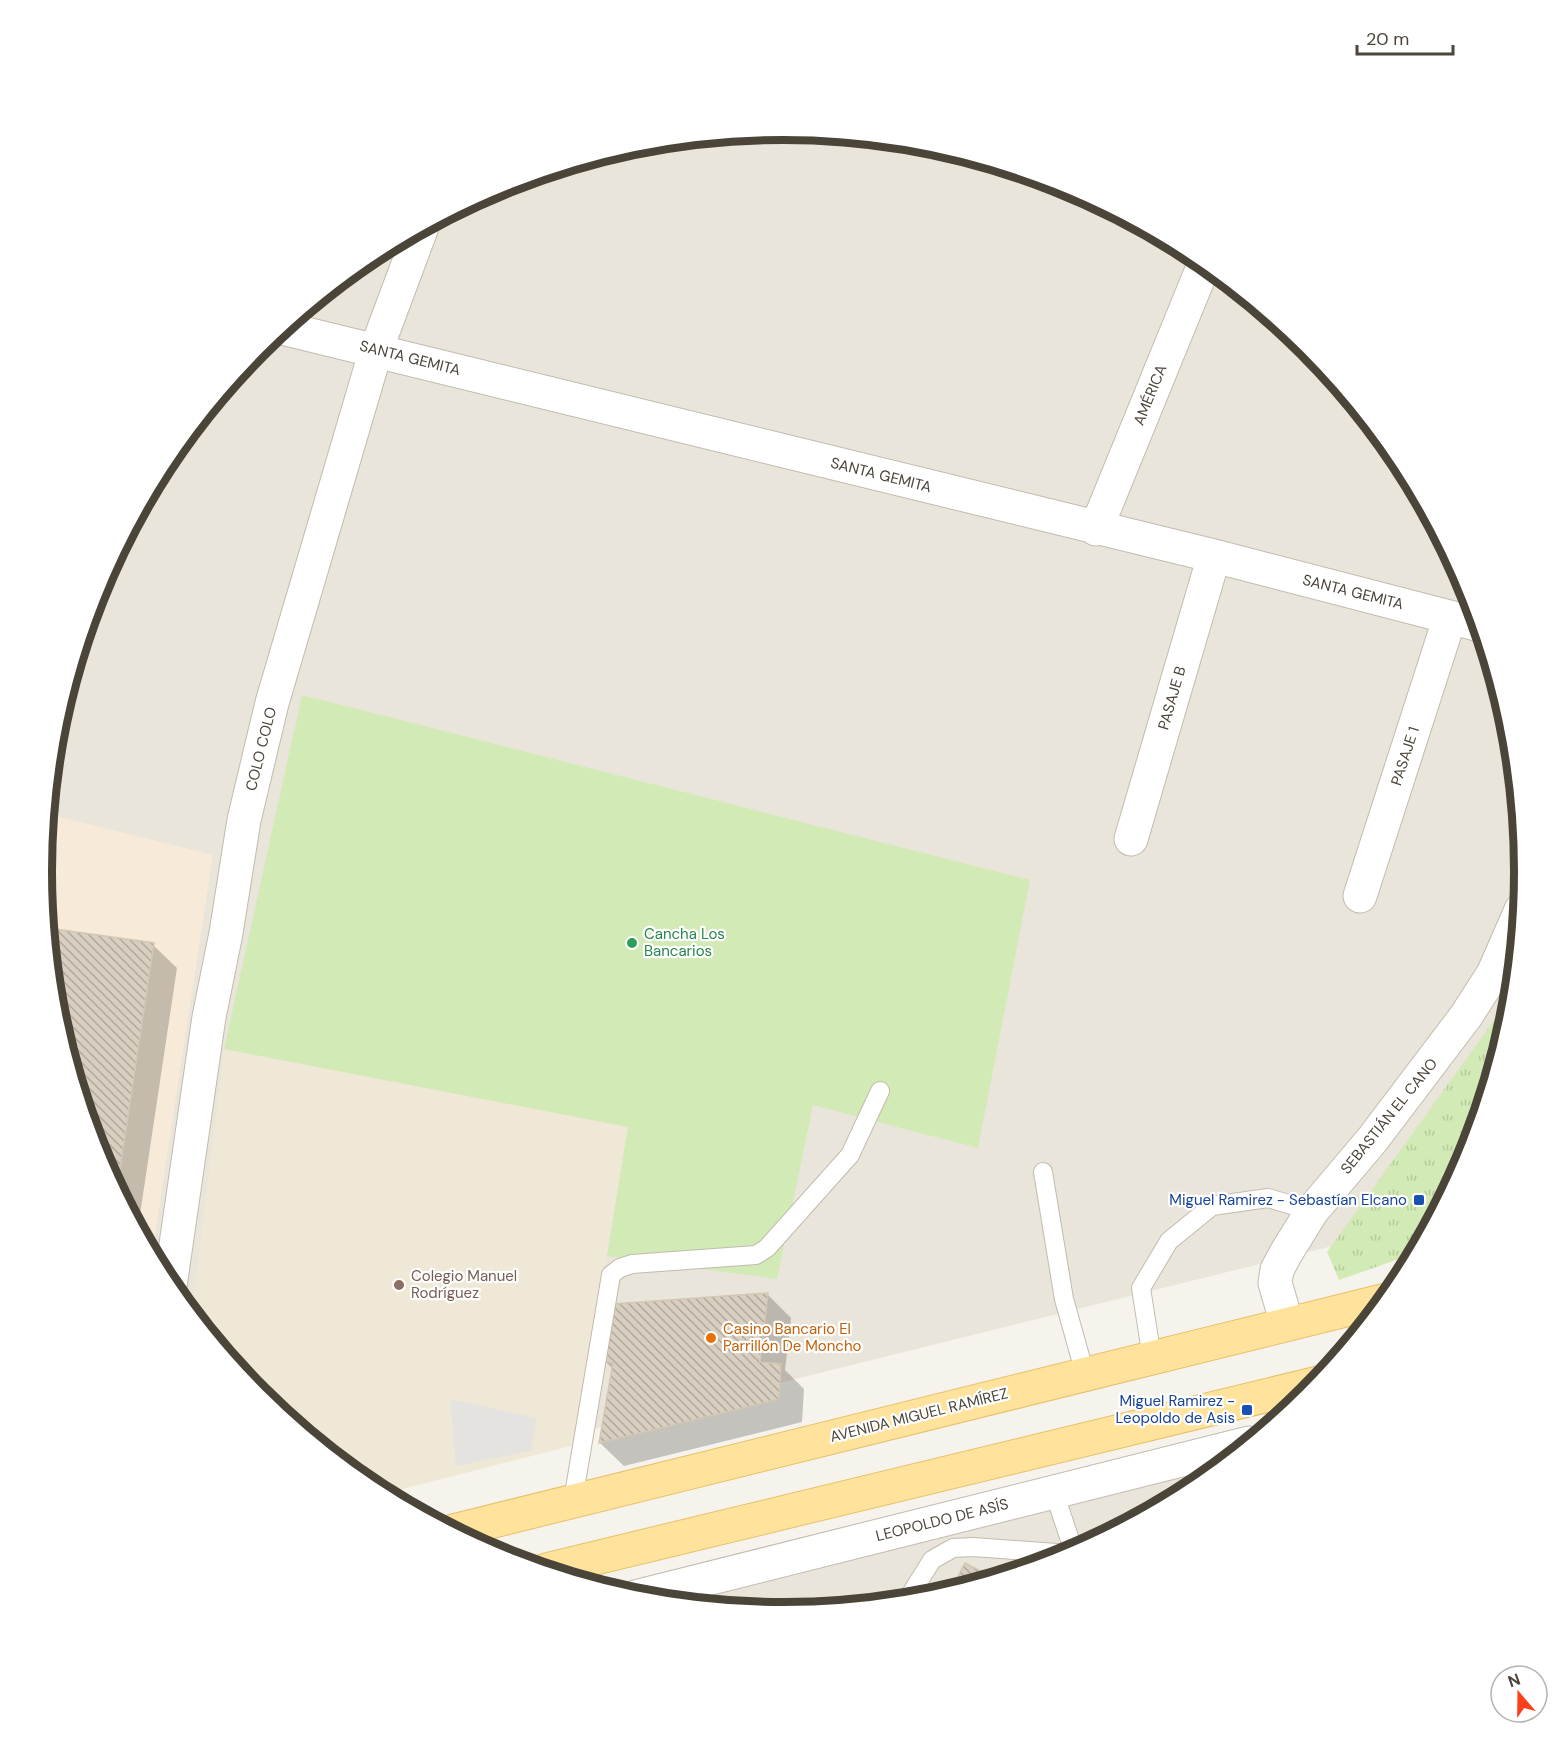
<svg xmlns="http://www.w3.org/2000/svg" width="1567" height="1742" viewBox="0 0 1567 1742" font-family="'DM Sans',sans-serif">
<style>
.residential{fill:#eae5da}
.commercial{fill:#f7ead8}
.education{fill:#efe8d6}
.grass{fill:url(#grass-tufts)}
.pitch{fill:#d2eab5}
.parking{fill:#e5e3e0}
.shadow{fill:#0003}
.building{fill:url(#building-back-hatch);stroke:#d3c7b4;stroke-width:1.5}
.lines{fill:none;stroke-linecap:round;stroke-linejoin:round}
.service-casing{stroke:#c2bbae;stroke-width:20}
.minor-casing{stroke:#c2bbae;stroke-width:35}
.tertiary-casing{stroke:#c2bbae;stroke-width:35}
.primary-casing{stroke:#e6c16a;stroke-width:35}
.service{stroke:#fff;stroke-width:18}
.minor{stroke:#fff;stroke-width:33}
.tertiary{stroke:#fff;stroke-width:33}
.primary{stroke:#ffe39c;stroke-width:33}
.leisure-dot{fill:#2e9e5b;stroke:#fff;stroke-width:2}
.transit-dot{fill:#1a4fb4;stroke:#fff;stroke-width:2}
.education-dot{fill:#8d6e63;stroke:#fff;stroke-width:2}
.food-dot{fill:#e8710a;stroke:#fff;stroke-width:2}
.labels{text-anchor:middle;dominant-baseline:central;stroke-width:4.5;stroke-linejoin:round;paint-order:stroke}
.street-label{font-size:15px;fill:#4b4439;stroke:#fff}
.leisure-label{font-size:15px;fill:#27864d;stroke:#fff;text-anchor:start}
.transit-label{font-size:15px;fill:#164399;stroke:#fff;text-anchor:end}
.education-label{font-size:15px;fill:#785e54;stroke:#fff;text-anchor:start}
.food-label{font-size:15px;fill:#c56008;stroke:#fff;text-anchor:start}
.rim{fill:none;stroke:#4b4439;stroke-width:8}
</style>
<defs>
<pattern id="grass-tufts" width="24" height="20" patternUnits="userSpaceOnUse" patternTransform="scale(1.5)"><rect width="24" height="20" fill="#d2eab5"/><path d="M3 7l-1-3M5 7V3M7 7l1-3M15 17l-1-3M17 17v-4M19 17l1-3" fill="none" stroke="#b6ca9c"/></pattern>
<pattern id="building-back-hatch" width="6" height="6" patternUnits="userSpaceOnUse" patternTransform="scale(1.5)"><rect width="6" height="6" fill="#d8cfc1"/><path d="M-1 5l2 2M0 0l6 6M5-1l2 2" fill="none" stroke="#b1aa9e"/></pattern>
</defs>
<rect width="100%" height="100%" fill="#f6f3ec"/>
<!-- residential -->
<path class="residential" d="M 784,130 L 928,144 L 1068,186 L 1196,255 L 1308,347 L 1400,459 L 1469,588 L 1511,727 L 1525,871 L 1511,1016 L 1468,1155 L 1433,1221 L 368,1485 L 259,1395 L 167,1283 L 98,1154 L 42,871 L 56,726 L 99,587 L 167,459 L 259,346 L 372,254 L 500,186 L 639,144 Z
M 1265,1431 L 1195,1488 L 1067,1556 L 928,1598 L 783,1612 L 639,1598 L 628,1595 Z"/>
<!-- commercial -->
<path class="commercial" d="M 48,814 L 213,855 L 152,1255 L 98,1154 L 56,1015 L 42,871 Z"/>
<!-- education -->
<path class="education" d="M 224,1049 L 628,1127 L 575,1445 L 383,1494 L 371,1487 L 259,1395 L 192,1313 Z"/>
<!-- grass -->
<path class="grass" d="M 1513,994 L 1511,1016 L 1468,1155 L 1416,1253 L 1339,1280 L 1327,1252 Z"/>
<!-- pitch -->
<path class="pitch" d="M 302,695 L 1030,880 L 978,1148 L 813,1105 L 777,1279 L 607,1256 L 628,1127 L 224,1049 Z"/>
<!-- parking -->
<path class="parking" d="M 450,1399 L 537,1418 L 531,1451 L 456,1466 Z"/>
<!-- shadow -->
<path class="shadow" d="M 48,929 L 153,945 L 177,968 L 138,1228 L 98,1154 L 56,1015 Z
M 768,1295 L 791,1318 L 785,1370 L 804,1389 L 802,1422 L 624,1466 L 600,1443 L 614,1370 L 603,1359 L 614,1305 Z"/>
<!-- building -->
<path class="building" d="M 48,928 L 154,943 L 117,1189 L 98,1154 L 56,1015 Z
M 768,1293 L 760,1362 L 781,1364 L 779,1399 L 599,1443 L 613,1363 L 601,1360 L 613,1304 Z
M 965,1563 L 994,1578 L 950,1592 Z"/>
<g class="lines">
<defs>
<path id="service" d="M 1043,1172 L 1064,1299 L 1085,1374
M 1152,1358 L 1141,1288 L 1169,1241 L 1212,1206 L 1268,1198 L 1312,1211
M 1054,1492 L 1074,1552
M 573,1500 L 611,1275 L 620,1268 L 632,1264 L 756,1255 L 767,1248 L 850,1155 L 880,1091
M 907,1600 L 932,1560 L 953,1548 L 973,1547 L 1070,1554"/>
<path id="minor" d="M 282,328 L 1214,556 L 1480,625
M 1096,529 L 1205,262
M 1131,839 L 1214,556
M 1360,896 L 1450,617
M 170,1286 L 209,1017 L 226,933 L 244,820 L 272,703 L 376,350 L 422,227
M 1287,1324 L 1275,1283 L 1277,1270 L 1286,1253 L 1312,1211 L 1372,1140 L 1466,1016 L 1493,974 L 1521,910"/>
<path id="tertiary" d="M 635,1597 L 1249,1443"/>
<path id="primary" d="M 453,1531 L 1386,1300
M 546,1570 L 1318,1383"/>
</defs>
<!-- service casing -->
<use href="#service" class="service-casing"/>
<!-- minor casing -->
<use href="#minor" class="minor-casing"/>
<!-- tertiary casing -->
<use href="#tertiary" class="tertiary-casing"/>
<!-- primary casing -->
<use href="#primary" class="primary-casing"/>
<!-- service -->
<use href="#service" class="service"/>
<!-- minor -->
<use href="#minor" class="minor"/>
<!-- tertiary -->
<use href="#tertiary" class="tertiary"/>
<!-- primary -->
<use href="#primary" class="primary"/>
</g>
<!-- markers -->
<circle class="leisure-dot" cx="632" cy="943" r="6"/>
<g class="transit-dot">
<rect x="1413" y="1194" width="12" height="12" rx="3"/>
<rect x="1241" y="1404" width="12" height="12" rx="3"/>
</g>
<circle class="education-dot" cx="399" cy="1285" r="6"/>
<circle class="food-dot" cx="711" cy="1338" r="6"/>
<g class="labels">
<!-- street labels -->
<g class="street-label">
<text transform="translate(410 358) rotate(14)">SANTA GEMITA</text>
<text transform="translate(1150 395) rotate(-68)">AMÉRICA</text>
<text transform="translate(881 475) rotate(14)">SANTA GEMITA</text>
<text transform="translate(1353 592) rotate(14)">SANTA GEMITA</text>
<text transform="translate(1172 698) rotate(-74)">PASAJE B</text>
<text transform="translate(261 749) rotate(-76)">COLO COLO</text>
<text transform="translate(1405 756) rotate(-72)">PASAJE 1</text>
<text transform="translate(1389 1116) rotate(-51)">SEBASTIÁN EL CANO</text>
<text transform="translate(919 1415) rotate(-14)">AVENIDA MIGUEL RAMÍREZ</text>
<text transform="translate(942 1520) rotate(-14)">LEOPOLDO DE ASÍS</text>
</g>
<!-- leisure labels -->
<g class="leisure-label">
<text x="644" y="934">Cancha Los<tspan x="644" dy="17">Bancarios</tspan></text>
</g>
<!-- transit labels -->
<g class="transit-label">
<text x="1407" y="1200">Miguel Ramirez - Sebastían Elcano</text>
<text x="1235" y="1401">Miguel Ramirez -<tspan x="1235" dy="17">Leopoldo de Asis</tspan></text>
</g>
<!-- education labels -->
<g class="education-label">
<text x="411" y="1276">Colegio Manuel<tspan x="411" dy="17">Rodríguez</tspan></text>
</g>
<!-- food labels -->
<g class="food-label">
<text x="723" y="1329">Casino Bancario El<tspan x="723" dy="17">Parrillón De Moncho</tspan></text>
</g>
</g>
<!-- crop -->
<path d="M0 0H1567V1742H0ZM52 871a731 731 0 1 1 1462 0a731 731 0 1 1-1462 0Z" fill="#fff" fill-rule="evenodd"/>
<path class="rim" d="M52 871a731 731 0 1 1 1462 0a731 731 0 1 1-1462 0Z"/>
<!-- north arrow -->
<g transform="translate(1519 1694) rotate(340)"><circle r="28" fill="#ffffff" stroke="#b7b4b0" stroke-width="1.5"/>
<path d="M0-4.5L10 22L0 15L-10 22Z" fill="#fc3f1d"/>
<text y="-9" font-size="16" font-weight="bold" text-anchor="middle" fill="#4b4439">N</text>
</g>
<!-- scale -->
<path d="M1357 45v9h96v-9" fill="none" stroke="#4b4439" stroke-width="3"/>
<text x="1366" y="45" font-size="18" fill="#4b4439" stroke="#ffffff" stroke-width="4.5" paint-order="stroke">20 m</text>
</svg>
